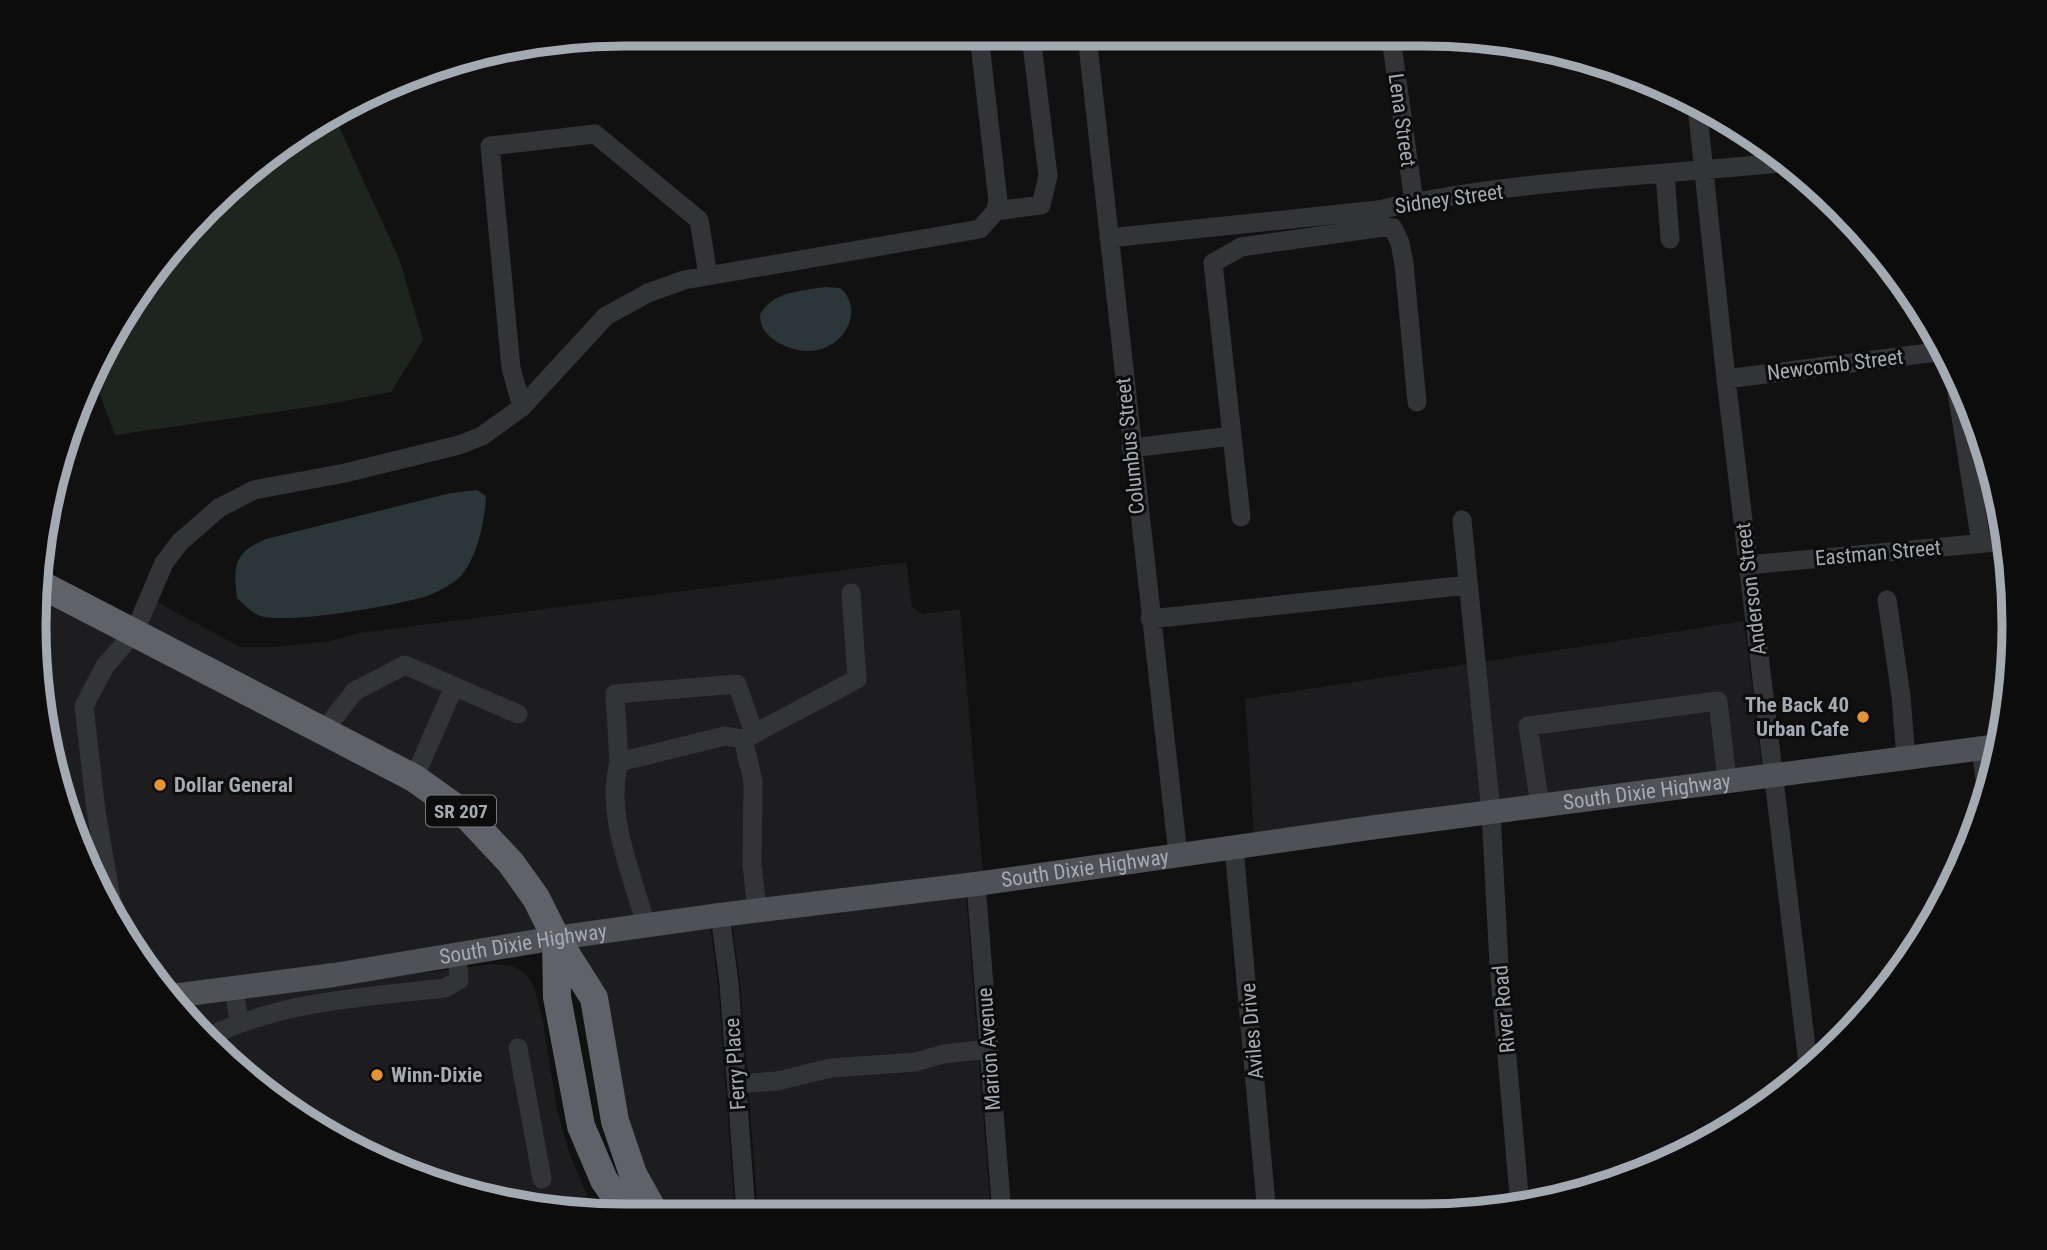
<svg xmlns="http://www.w3.org/2000/svg" width="2047" height="1250" viewBox="0 0 2047 1250" font-family="'Roboto Condensed',sans-serif">
<style>
.built{fill:#1d1d1f}
.green{fill:#1e251e}
.water{fill:#2b353a}
.lines{fill:none;stroke-linecap:round;stroke-linejoin:round}
.minor{stroke:#323437;stroke-width:19}
.major{stroke:#4e5156;stroke-width:24}
.highway{stroke:#5f6268;stroke-width:28}
.poi-dot{fill:#e39338;stroke:#0c0c0d;stroke-width:2.5}
.labels{text-anchor:middle;dominant-baseline:central;stroke-width:6;stroke-linejoin:round;paint-order:stroke}
.shield{fill:#0c0c0d;stroke:#767b80;stroke-width:2}
.shield-label{font-size:19px;font-weight:bold;fill:#a3aab2}
.street-label{font-size:21px;fill:#a3aab2;stroke:#0c0c0d}
.poi-label{font-size:21px;font-weight:bold;fill:#a3aab2;stroke:#0c0c0d;text-anchor:start}
.rim{fill:none;stroke:#a3aab2;stroke-width:9}
</style>
<rect width="100%" height="100%" fill="#111112"/>
<!-- built -->
<path class="built" d="M 906,562 L 912,607 L 923,614 L 960,609 L 983,873 L 563,927 L 520,858 L 128,619 L 148,597 L 240,647 L 274,647 L 330,641 L 360,633 Z
M 38,594 L 429,798 L 502,869 L 541,931 L 332,965 L 164,987 L 133,954 L 65,815 L 33,625 Z
M 1744,621 L 1762,767 L 1254,835 L 1245,699 Z
M 966,895 L 991,1214 L 758,1213 L 740,982 L 732,923 Z
M 710,926 L 718,984 L 735,1212 L 667,1212 L 643,1170 L 573,945 Z
M 493,964 L 512,966 L 526,974 L 534,987 L 543,1022 L 557,1110 L 570,1155 L 594,1212 L 548,1212 L 399,1172 L 265,1095 L 180,1004 Z"/>
<!-- green -->
<path class="green" d="M 335,118 L 400,261 L 423,340 L 391,392 L 323,405 L 115,435 L 94,379 L 155,265 L 265,155 Z"/>
<!-- water -->
<path class="water" d="M 824,287 L 840,288 C 871,313 834,371 781,344 C 769,338 760,329 760,315 C 771,292 801,291 824,287 Z
M 477,490 L 486,496 C 485,520 477,559 460,577 C 451,585 438,592 427,596 C 399,605 282,626 258,615 C 250,611 243,604 237,598 C 233,565 234,553 266,539 L 451,493 Z"/>
<g class="lines">
<!-- minor -->
<path class="minor" d="M 1087,36 L 1178,855
M 1391,38 L 1414,202
M 1697,106 L 1726,379 L 1809,1072
M 1665,174 L 1670,239
M 995,211 L 1041,205 L 1048,176 L 1031,36
M 1109,238 L 1378,210 C 1512,180 1652,176 1789,162
M 1954,373 L 1981,543
M 1726,379 L 1944,351
M 522,407 L 511,368 L 490,146 L 595,134 L 699,220 L 708,275
M 1131,448 L 1232,436
M 1241,517 L 1213,263 L 1241,247 L 1384,227 L 1393,228 L 1400,243 L 1404,264 L 1417,402
M 1462,520 L 1491,812 L 1499,965 L 1520,1206
M 1748,565 L 2007,541
M 1887,600 L 1901,696 L 1906,759
M 1150,619 L 1468,585
M 324,730 L 355,691 L 405,665 L 518,714
M 744,739 L 857,679 L 851,593
M 1981,748 L 1987,796
M 619,762 L 615,694 L 737,684 L 754,733
M 414,778 L 454,687
M 1540,805 L 1528,726 L 1718,701 L 1727,780
M 1234,848 L 1267,1215
M 976,884 L 1002,1214
M 114,915 L 96,811 L 84,706 L 105,666 L 134,633 L 164,563 L 180,542 L 219,508 L 254,490 L 345,473 L 459,445 L 482,436 L 522,407 L 606,316 L 648,293 L 684,280 L 980,229 L 995,212 L 998,201 L 979,35
M 720,915 L 729,983 L 746,1213
M 646,925 C 632,874 605,815 619,762 L 725,736 L 743,739 L 753,781 L 752,864 L 757,910
M 234,988 L 239,1022
M 210,1036 C 283,1001 365,997 445,988 L 459,980 L 457,954
M 518,1048 L 542,1179
M 737,1084 L 777,1081 L 831,1068 L 916,1062 L 943,1054 L 989,1049"/>
<!-- major -->
<path class="major" id="s1" d="M 172,996 L 334,975 L 556,938 L 720,915 L 976,884 L 1376,827 L 1999,746"/>
<!-- highway -->
<path class="highway" d="M 40,584 L 414,778 L 466,815 L 511,863 L 536,898 L 556,938 L 594,998 L 615,1121 L 633,1174 L 654,1212
M 556,938 L 557,997 L 581,1126 L 604,1180 L 626,1212"/>
</g>
<!-- markers -->
<g class="poi-dot">
<circle cx="1863" cy="717" r="7"/>
<circle cx="160" cy="785" r="7"/>
<circle cx="377" cy="1075" r="7"/>
</g>
<g class="labels">
<!-- shield labels -->
<rect class="shield" x="426" y="795.5" width="70" height="31" rx="5"/>
<g class="shield-label">
<text x="461" y="811">SR 207</text>
</g>
<!-- street labels -->
<g class="street-label">
<text transform="translate(1402 120) rotate(82)">Lena Street</text>
<text transform="translate(1449 199) rotate(-8)">Sidney Street</text>
<text transform="translate(1835 365) rotate(-7)">Newcomb Street</text>
<text transform="translate(1130 446) rotate(-96)">Columbus Street</text>
<text transform="translate(1878 553) rotate(-5)">Eastman Street</text>
<text transform="translate(1751 589) rotate(-97)">Anderson Street</text>
<text stroke="none"><textPath href="#s1" startOffset="1489">South Dixie Highway</textPath></text>
<text stroke="none"><textPath href="#s1" startOffset="922">South Dixie Highway</textPath></text>
<text stroke="none"><textPath href="#s1" startOffset="355">South Dixie Highway</textPath></text>
<text transform="translate(1504 1009) rotate(-95)">River Road</text>
<text transform="translate(1252 1031) rotate(-95)">Aviles Drive</text>
<text transform="translate(989 1049) rotate(-94)">Marion Avenue</text>
<text transform="translate(735 1064) rotate(-94)">Ferry Place</text>
</g>
<!-- poi labels -->
<g class="poi-label">
<text x="1849" y="705" text-anchor="end">The Back 40<tspan x="1849" dy="24">Urban Cafe</tspan></text>
<text x="174" y="785">Dollar General</text>
<text x="391" y="1075">Winn-Dixie</text>
</g>
</g>
<!-- crop -->
<path d="M0 0H2047V1250H0ZM625 46H1423A579 579 0 0 1 2002 625V625A579 579 0 0 1 1423 1204H625A579 579 0 0 1 46 625V625A579 579 0 0 1 625 46Z" fill="#0c0c0d" fill-rule="evenodd"/>
<path class="rim" d="M625 46H1423A579 579 0 0 1 2002 625V625A579 579 0 0 1 1423 1204H625A579 579 0 0 1 46 625V625A579 579 0 0 1 625 46Z"/>
</svg>
